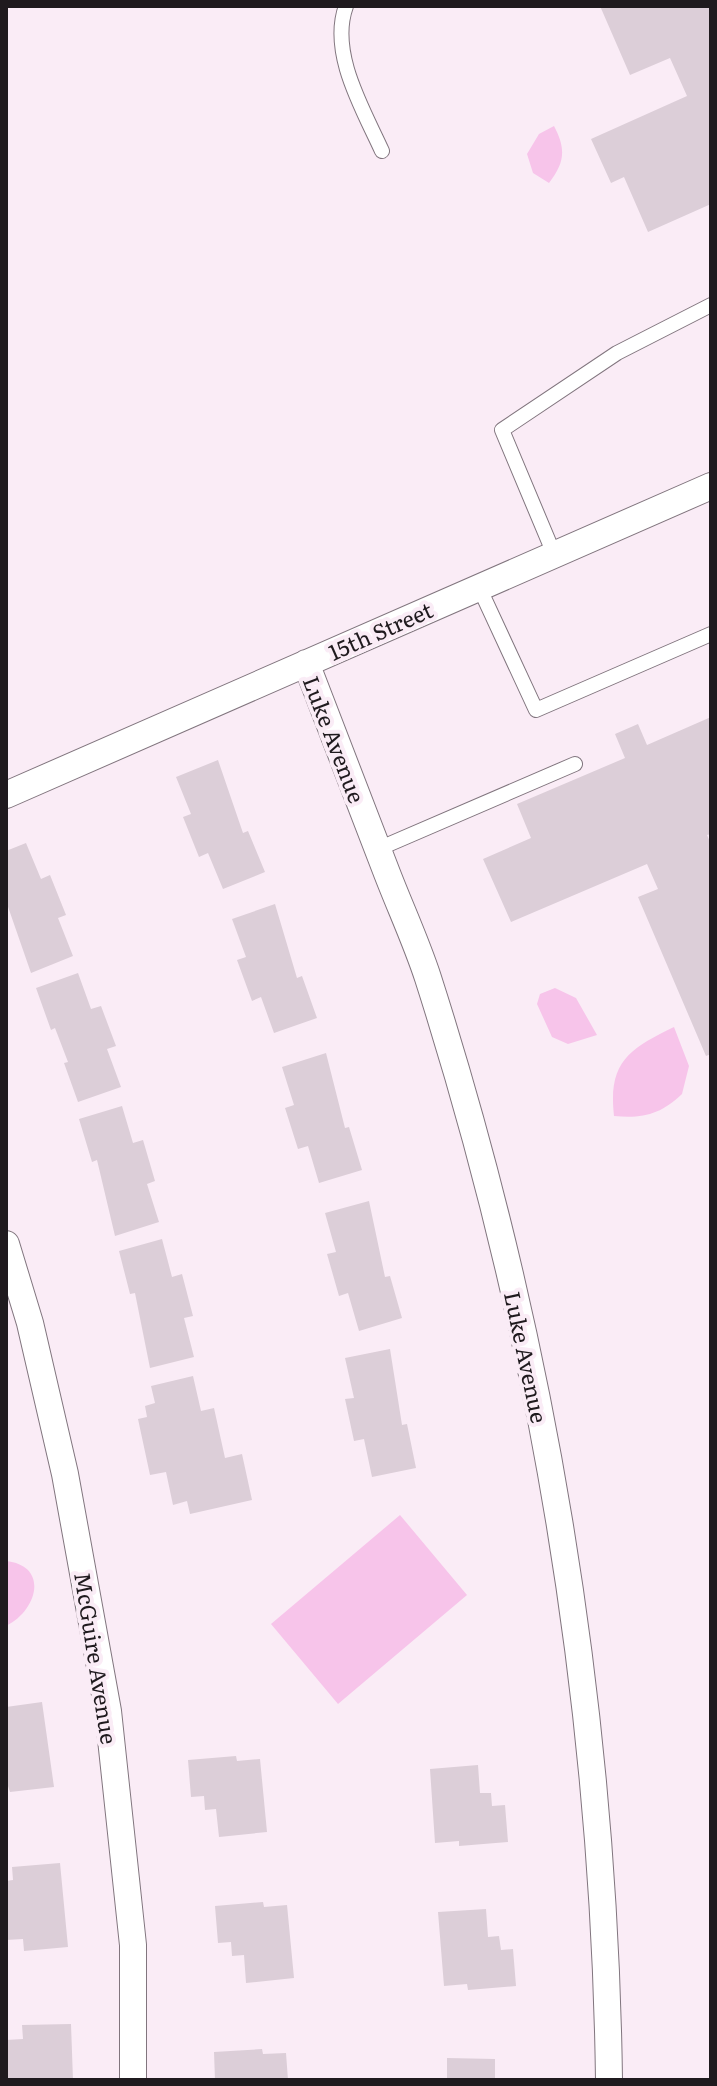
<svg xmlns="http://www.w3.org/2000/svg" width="717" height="2086" viewBox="0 0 717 2086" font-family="Literata,serif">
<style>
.green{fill:#f7c4ea}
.building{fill:#dcced8}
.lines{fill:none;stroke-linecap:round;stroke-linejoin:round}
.service-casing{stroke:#81757e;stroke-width:16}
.minor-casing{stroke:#81757e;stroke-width:28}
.service{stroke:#fff;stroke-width:14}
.minor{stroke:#fff;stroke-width:26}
.labels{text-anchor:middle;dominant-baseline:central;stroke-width:8;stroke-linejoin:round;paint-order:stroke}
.street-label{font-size:22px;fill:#1f1a1e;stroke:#faecf6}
</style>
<rect width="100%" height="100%" fill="#faecf6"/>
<!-- green -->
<path class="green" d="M 554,126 C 566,149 565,162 549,183 L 533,173 L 527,154 L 539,134 Z
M 555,988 L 576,998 L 597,1035 L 568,1044 L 552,1037 L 537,1004 L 540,994 Z
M 674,1027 L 689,1066 L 682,1094 C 661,1114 643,1119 614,1116 C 608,1062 629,1049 674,1027 Z
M 400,1515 L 467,1595 L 338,1704 L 271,1624 Z
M 6,1561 C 50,1566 37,1611 6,1626 Z"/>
<!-- building -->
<path class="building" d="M 600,6 L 711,6 L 711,204 L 648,232 L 624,177 L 611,183 L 591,139 L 687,96 L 670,58 L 630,75 Z
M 711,717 L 711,834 L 707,835 L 711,844 L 711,1054 L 706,1056 L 638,897 L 658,889 L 647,864 L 511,922 L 483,859 L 531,838 L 517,804 L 625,758 L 615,734 L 638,724 L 647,745 Z
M 218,760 L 243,833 L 248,831 L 265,872 L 223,889 L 208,853 L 199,857 L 183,817 L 191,814 L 176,777 Z
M 26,843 L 41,879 L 50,875 L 66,915 L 58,918 L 73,956 L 31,973 L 6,901 L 6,851 Z
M 275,904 L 297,978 L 302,976 L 317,1018 L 274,1033 L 261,997 L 252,1001 L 237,960 L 246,957 L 232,919 Z
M 78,973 L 91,1009 L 101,1006 L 116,1046 L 107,1049 L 121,1087 L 78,1102 L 64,1063 L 68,1062 L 55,1028 L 51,1030 L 36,988 Z
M 326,1053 L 345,1128 L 349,1127 L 362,1170 L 319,1183 L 308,1146 L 298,1149 L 285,1108 L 294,1105 L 282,1067 Z
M 122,1106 L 133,1143 L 143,1140 L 155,1181 L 147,1184 L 159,1222 L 115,1236 L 97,1160 L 92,1162 L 79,1119 Z
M 369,1201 L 385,1277 L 390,1276 L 402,1318 L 359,1331 L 348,1293 L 339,1296 L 327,1254 L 336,1252 L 325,1213 Z
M 162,1239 L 172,1277 L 182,1274 L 193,1316 L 184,1318 L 194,1357 L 150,1368 L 135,1293 L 130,1294 L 119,1251 Z
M 390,1349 L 402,1425 L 407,1424 L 416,1468 L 372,1477 L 364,1439 L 354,1441 L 345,1399 L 354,1398 L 345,1358 Z
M 193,1376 L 201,1411 L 214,1408 L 225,1458 L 242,1454 L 252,1500 L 190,1514 L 187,1501 L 173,1505 L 166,1472 L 150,1475 L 138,1419 L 147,1417 L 145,1406 L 155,1403 L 151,1386 Z
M 42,1702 L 54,1787 L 10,1792 L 6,1780 L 6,1707 Z
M 236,1756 L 237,1761 L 260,1759 L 267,1832 L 219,1837 L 216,1809 L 205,1810 L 204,1796 L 191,1797 L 188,1760 Z
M 478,1765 L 480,1793 L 491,1793 L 492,1806 L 505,1805 L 508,1842 L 459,1846 L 459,1841 L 435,1843 L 430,1769 Z
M 60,1863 L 68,1947 L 24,1951 L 23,1939 L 6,1940 L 6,1881 L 13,1880 L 12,1867 Z
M 263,1902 L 264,1907 L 287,1905 L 294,1978 L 246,1983 L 244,1955 L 232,1956 L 231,1942 L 218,1943 L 215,1906 Z
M 486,1909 L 488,1937 L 499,1936 L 501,1950 L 513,1949 L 516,1986 L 468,1990 L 467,1984 L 444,1986 L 438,1912 Z
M 71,2024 L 73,2080 L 6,2080 L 6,2040 L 23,2039 L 22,2025 Z
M 262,2049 L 263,2054 L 286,2053 L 288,2080 L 215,2080 L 214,2052 Z
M 447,2058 L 495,2059 L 495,2080 L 447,2080 Z"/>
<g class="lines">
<defs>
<path id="service" d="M 346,6 C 329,53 363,109 382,151
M 554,554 L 502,430 L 617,353 L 711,305
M 479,587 L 536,710 L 711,634
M 378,849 L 575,764"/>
<path id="minor" d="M 306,663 C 332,732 359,800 385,868 C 399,905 416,941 428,978 C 542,1334 604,1706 609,2080
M 6,795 L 711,486
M 6,1244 L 30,1323 L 65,1474 L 108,1711 L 133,1945 L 133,2080"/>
</defs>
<!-- service casing -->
<use href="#service" class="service-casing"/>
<!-- minor casing -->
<use href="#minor" class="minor-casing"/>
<!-- service -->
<use href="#service" class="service"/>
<!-- minor -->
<use href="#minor" class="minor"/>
</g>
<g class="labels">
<!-- street labels -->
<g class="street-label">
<text transform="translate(380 630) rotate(-24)">15th Street</text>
<text transform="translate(335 739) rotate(69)">Luke Avenue</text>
<text transform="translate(527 1357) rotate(78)">Luke Avenue</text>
<text transform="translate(97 1658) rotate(81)">McGuire Avenue</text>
</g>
</g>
<!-- border -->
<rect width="717" height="2086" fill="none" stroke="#1f1a1e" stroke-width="16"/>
</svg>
